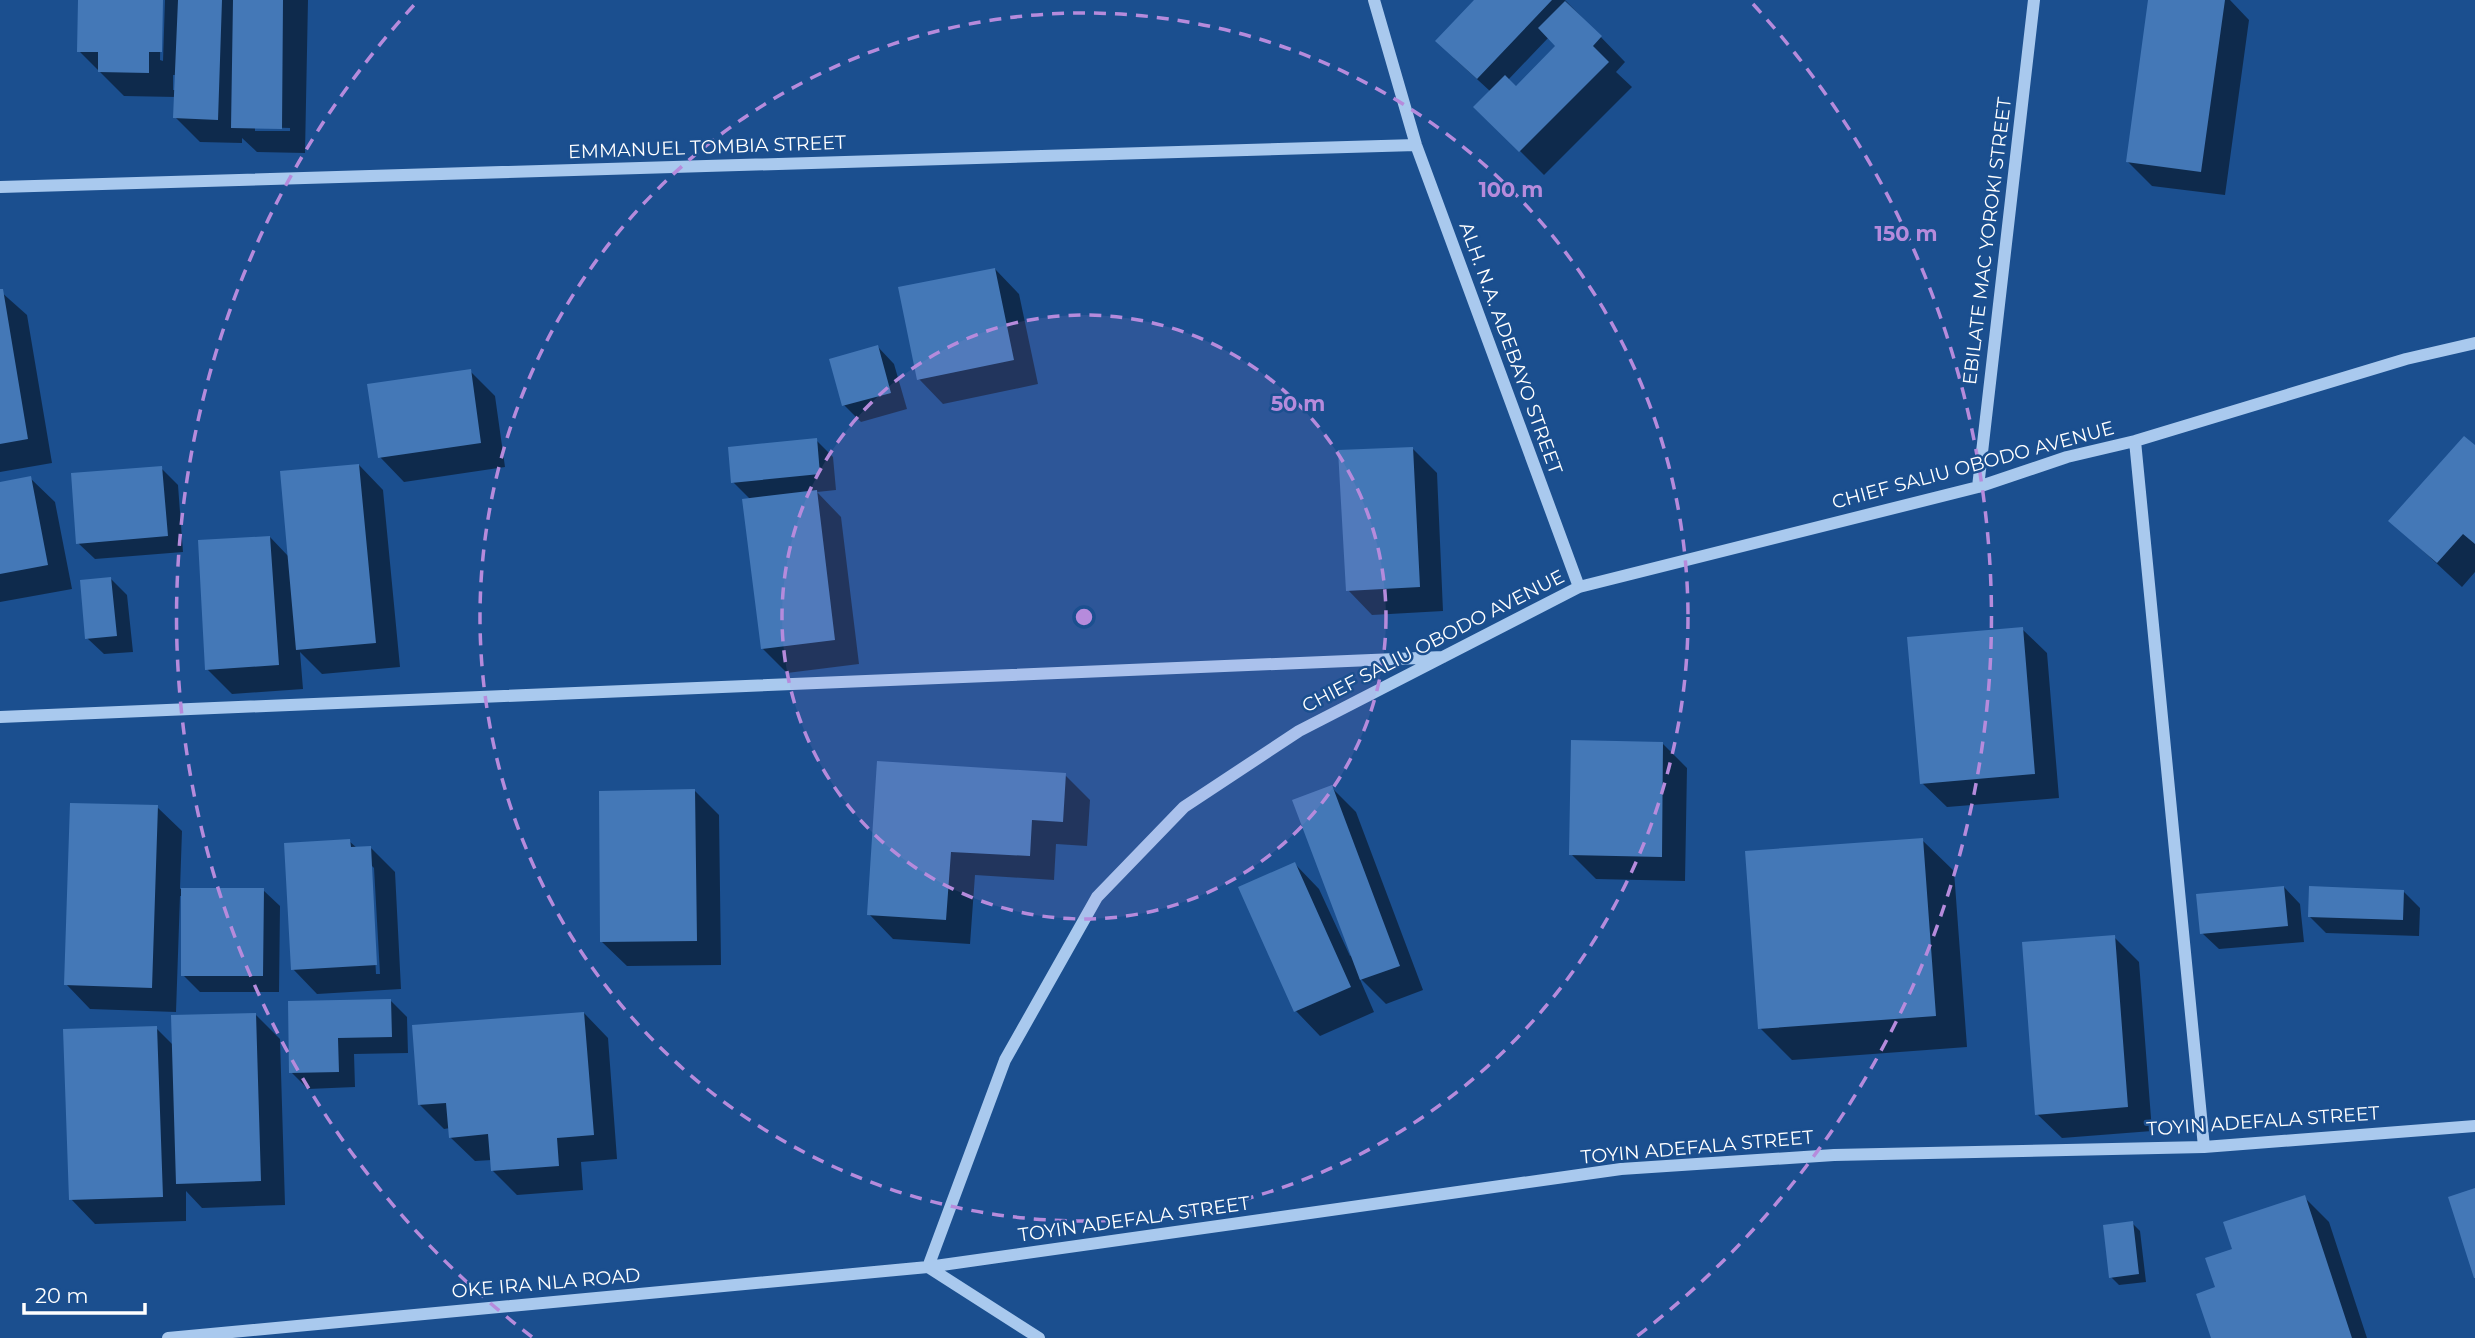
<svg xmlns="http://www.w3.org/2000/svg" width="2475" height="1338" viewBox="0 0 2475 1338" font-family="Montserrat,sans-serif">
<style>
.shadow{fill:#0007;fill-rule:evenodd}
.building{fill:#4478b7}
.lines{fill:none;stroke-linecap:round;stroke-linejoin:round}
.minor{stroke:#a9c9ee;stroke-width:12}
.ring{fill:none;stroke:#b68bdc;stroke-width:3.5;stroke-dasharray:12 9}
.labels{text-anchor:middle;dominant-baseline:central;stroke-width:5;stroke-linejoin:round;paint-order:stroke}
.street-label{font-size:19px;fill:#fff;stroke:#1b4f8f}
.centre{fill:#b68bdc;stroke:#1b4f8f;stroke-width:3.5}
.ring-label{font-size:21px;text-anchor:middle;font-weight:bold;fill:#b68bdc;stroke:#1b4f8f;stroke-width:5;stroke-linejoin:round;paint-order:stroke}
</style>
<rect width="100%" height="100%" fill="#1b4f8f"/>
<!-- shadow -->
<path class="shadow" d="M 80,0 L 161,0 L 160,60 L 163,61 L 165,0 L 308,0 L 305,153 L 257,152 L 242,138 L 242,143 L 200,142 L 175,117 L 176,97 L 124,96 L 79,51 ZM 173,75 L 177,75 L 176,90 L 173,90 ZM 255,127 L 290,128 L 290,131 L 255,131 Z
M 1476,0 L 1565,0 L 1625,62 L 1616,72 L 1632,87 L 1544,175 L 1476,107 L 1491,92 L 1454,58 ZM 1549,37 L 1558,46 L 1516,89 L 1508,80 Z
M 2150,0 L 2230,0 L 2249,20 L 2225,195 L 2152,186 L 2127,161 Z
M 995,269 L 1019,294 L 1038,384 L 943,404 L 919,379 Z
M 0,291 L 27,315 L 52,463 L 0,472 Z
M 878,347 L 894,364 L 907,409 L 861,422 L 844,405 Z
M 470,371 L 495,396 L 505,467 L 404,482 L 380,457 Z
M 816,440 L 833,457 L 836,490 L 817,492 L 841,517 L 859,664 L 787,673 L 762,648 L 751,500 L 733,482 Z
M 2475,447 L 2475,572 L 2462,587 L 2391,521 Z
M 1412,448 L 1437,473 L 1443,611 L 1372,615 L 1348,590 Z
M 359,465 L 383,490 L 400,667 L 322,674 L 300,652 L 303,689 L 232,694 L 207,669 L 270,537 L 289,557 Z
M 161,468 L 178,485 L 183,552 L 95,559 L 78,543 Z
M 30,478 L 55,502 L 72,589 L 0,602 L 0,484 Z
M 111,579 L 127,595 L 133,652 L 104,654 L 87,638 Z
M 2022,629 L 2047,653 L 2059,798 L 1947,807 L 1922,783 Z
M 1662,743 L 1687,768 L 1685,881 L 1596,879 L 1571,854 Z
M 879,763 L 1065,775 L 1090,800 L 1087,846 L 1056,844 L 1054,880 L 975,875 L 970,944 L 893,939 L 869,914 Z
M 1331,787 L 1356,812 L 1423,990 L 1386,1004 L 1359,977 L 1374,1012 L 1320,1036 L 1296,1011 L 1295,864 L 1319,889 L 1350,956 L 1352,955 Z
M 695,791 L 719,815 L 721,965 L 627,966 L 602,942 Z
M 157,807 L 182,831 L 180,889 L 263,890 L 280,906 L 279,992 L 200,992 L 183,975 L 183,896 L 180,896 L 176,1012 L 90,1009 L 66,984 Z
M 1922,840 L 1954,871 L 1967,1047 L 1792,1060 L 1760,1028 Z
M 349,841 L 357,848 L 370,847 L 395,872 L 401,989 L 317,994 L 293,969 ZM 370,864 L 374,868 L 380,974 L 376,974 Z
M 2284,887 L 2300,904 L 2304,942 L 2219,949 L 2202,933 Z
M 2403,891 L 2420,908 L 2419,936 L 2326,933 L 2309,916 Z
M 2114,937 L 2139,962 L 2152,1131 L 2062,1138 L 2037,1114 Z
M 391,1001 L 407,1017 L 408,1053 L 354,1054 L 355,1087 L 308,1089 L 291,1072 L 290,1003 Z
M 584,1013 L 608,1038 L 617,1159 L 581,1162 L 583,1190 L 517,1195 L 492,1170 L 492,1160 L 475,1161 L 450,1137 L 450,1128 L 444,1129 L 419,1104 Z
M 255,1014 L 280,1039 L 285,1205 L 202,1208 L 186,1191 L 186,1221 L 95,1224 L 71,1199 L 156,1028 L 173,1045 Z
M 2304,1197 L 2329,1222 L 2367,1338 L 2213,1338 L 2217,1289 L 2235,1250 Z
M 2132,1223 L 2140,1231 L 2146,1282 L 2119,1285 L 2111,1277 Z"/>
<!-- building -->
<path class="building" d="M 78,0 L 163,0 L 162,52 L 149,52 L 149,73 L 98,72 L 98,52 L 77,52 Z
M 178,0 L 222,0 L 218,120 L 173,118 Z
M 233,0 L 283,0 L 282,129 L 231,128 Z
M 1474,0 L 1552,0 L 1477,79 L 1435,41 Z
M 2148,0 L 2225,0 L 2201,172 L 2126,162 Z
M 1565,1 L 1602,36 L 1593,46 L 1609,62 L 1519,152 L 1473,107 L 1505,75 L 1516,86 L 1555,46 L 1538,28 Z
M 995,268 L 1014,360 L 917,380 L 898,287 Z
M 0,289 L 3,289 L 28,439 L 0,444 Z
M 878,345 L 891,393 L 842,406 L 829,359 Z
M 471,369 L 481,443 L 378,458 L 367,384 Z
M 2464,436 L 2475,445 L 2475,544 L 2463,534 L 2437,563 L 2388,521 Z
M 817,438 L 820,474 L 731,483 L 728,447 Z
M 1413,447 L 1420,587 L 1346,591 L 1338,450 Z
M 359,464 L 376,643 L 296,650 L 280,471 Z
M 162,466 L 168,536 L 76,544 L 71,473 Z
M 31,476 L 48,565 L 0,574 L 0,482 Z
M 817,490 L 835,640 L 761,649 L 742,499 Z
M 270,536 L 279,665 L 205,670 L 198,540 Z
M 111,577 L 117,636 L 85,639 L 80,580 Z
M 2023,627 L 2035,774 L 1920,784 L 1907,637 Z
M 1571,740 L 1663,742 L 1662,857 L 1569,855 Z
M 877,761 L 1066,773 L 1063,822 L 1032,820 L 1030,856 L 951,852 L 946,920 L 867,915 Z
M 1332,785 L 1400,966 L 1360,980 L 1292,800 Z
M 695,789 L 697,941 L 600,942 L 599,791 Z
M 70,803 L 158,805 L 152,988 L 64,985 Z
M 1923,838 L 1936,1016 L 1758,1029 L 1745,851 Z
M 350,839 L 351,847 L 371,846 L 377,965 L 291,970 L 284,843 Z
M 1295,862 L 1351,987 L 1294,1012 L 1238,887 Z
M 2284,886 L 2288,926 L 2200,934 L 2196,894 Z
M 2309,886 L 2404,890 L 2403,920 L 2308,917 Z
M 181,888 L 264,888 L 263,976 L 181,976 Z
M 2115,935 L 2128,1107 L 2035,1115 L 2022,942 Z
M 391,999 L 392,1037 L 338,1038 L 339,1072 L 289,1073 L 288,1001 Z
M 584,1012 L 594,1135 L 557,1138 L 559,1166 L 491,1171 L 488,1134 L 449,1138 L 446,1103 L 418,1105 L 412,1025 Z
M 256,1013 L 261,1181 L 176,1184 L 171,1015 Z
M 157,1026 L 163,1197 L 69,1200 L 63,1029 Z
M 2475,1188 L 2475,1278 L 2474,1278 L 2448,1197 Z
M 2305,1195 L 2352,1338 L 2211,1338 L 2196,1294 L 2215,1287 L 2205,1258 L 2232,1249 L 2223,1222 Z
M 2133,1221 L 2139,1274 L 2109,1278 L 2103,1225 Z"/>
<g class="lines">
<!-- minor -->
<path class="minor" d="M 1374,0 L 1416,145 L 1579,587
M 0,187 L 1416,145
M 2135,441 L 2204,1147
M 1978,487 L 2034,0
M 0,717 L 1443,657
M 928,1267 L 1005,1060 L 1097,897 L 1184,807 L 1299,731 L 1579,587 L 1978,487 L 2067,457 L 2135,441 L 2406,359 L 2475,343
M 928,1267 L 1039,1338
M 168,1338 L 928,1267 L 1621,1169 L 1834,1155 L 2204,1147 L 2475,1126"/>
</g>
<!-- distance rings -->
<circle cx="1084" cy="617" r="302" fill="#b68bdc" fill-opacity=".12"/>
<g class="ring">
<circle cx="1084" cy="617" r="302"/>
<circle cx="1084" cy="617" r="604"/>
<path d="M532 1337A907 907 0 0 1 415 4M1753 4A907 907 0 0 1 1636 1337"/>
</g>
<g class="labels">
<!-- street labels -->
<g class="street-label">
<text transform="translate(707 147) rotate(-2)">EMMANUEL TOMBIA STREET</text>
<text transform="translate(1987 241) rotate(-83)">EBILATE MAC YOROKI STREET</text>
<text transform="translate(1511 348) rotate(70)">ALH. N.A. ADEBAYO STREET</text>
<text transform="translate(1973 465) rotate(-15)">CHIEF SALIU OBODO AVENUE</text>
<text transform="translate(1433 641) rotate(-27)">CHIEF SALIU OBODO AVENUE</text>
<text transform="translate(2263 1121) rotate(-4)">TOYIN ADEFALA STREET</text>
<text transform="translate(1697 1147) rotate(-5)">TOYIN ADEFALA STREET</text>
<text transform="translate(1134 1219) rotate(-8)">TOYIN ADEFALA STREET</text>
<text transform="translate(546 1283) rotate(-5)">OKE IRA NLA ROAD</text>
</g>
</g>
<circle cx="1084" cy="617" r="10" class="centre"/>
<g class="ring-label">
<text x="1511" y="197">100 m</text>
<text x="1906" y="241">150 m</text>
<text x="1298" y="411">50 m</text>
</g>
<!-- scale -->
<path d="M24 1303v10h121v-10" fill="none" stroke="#ffffff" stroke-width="3.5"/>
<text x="35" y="1303" font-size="21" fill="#ffffff" stroke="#1b4f8f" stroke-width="5" paint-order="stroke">20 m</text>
</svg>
